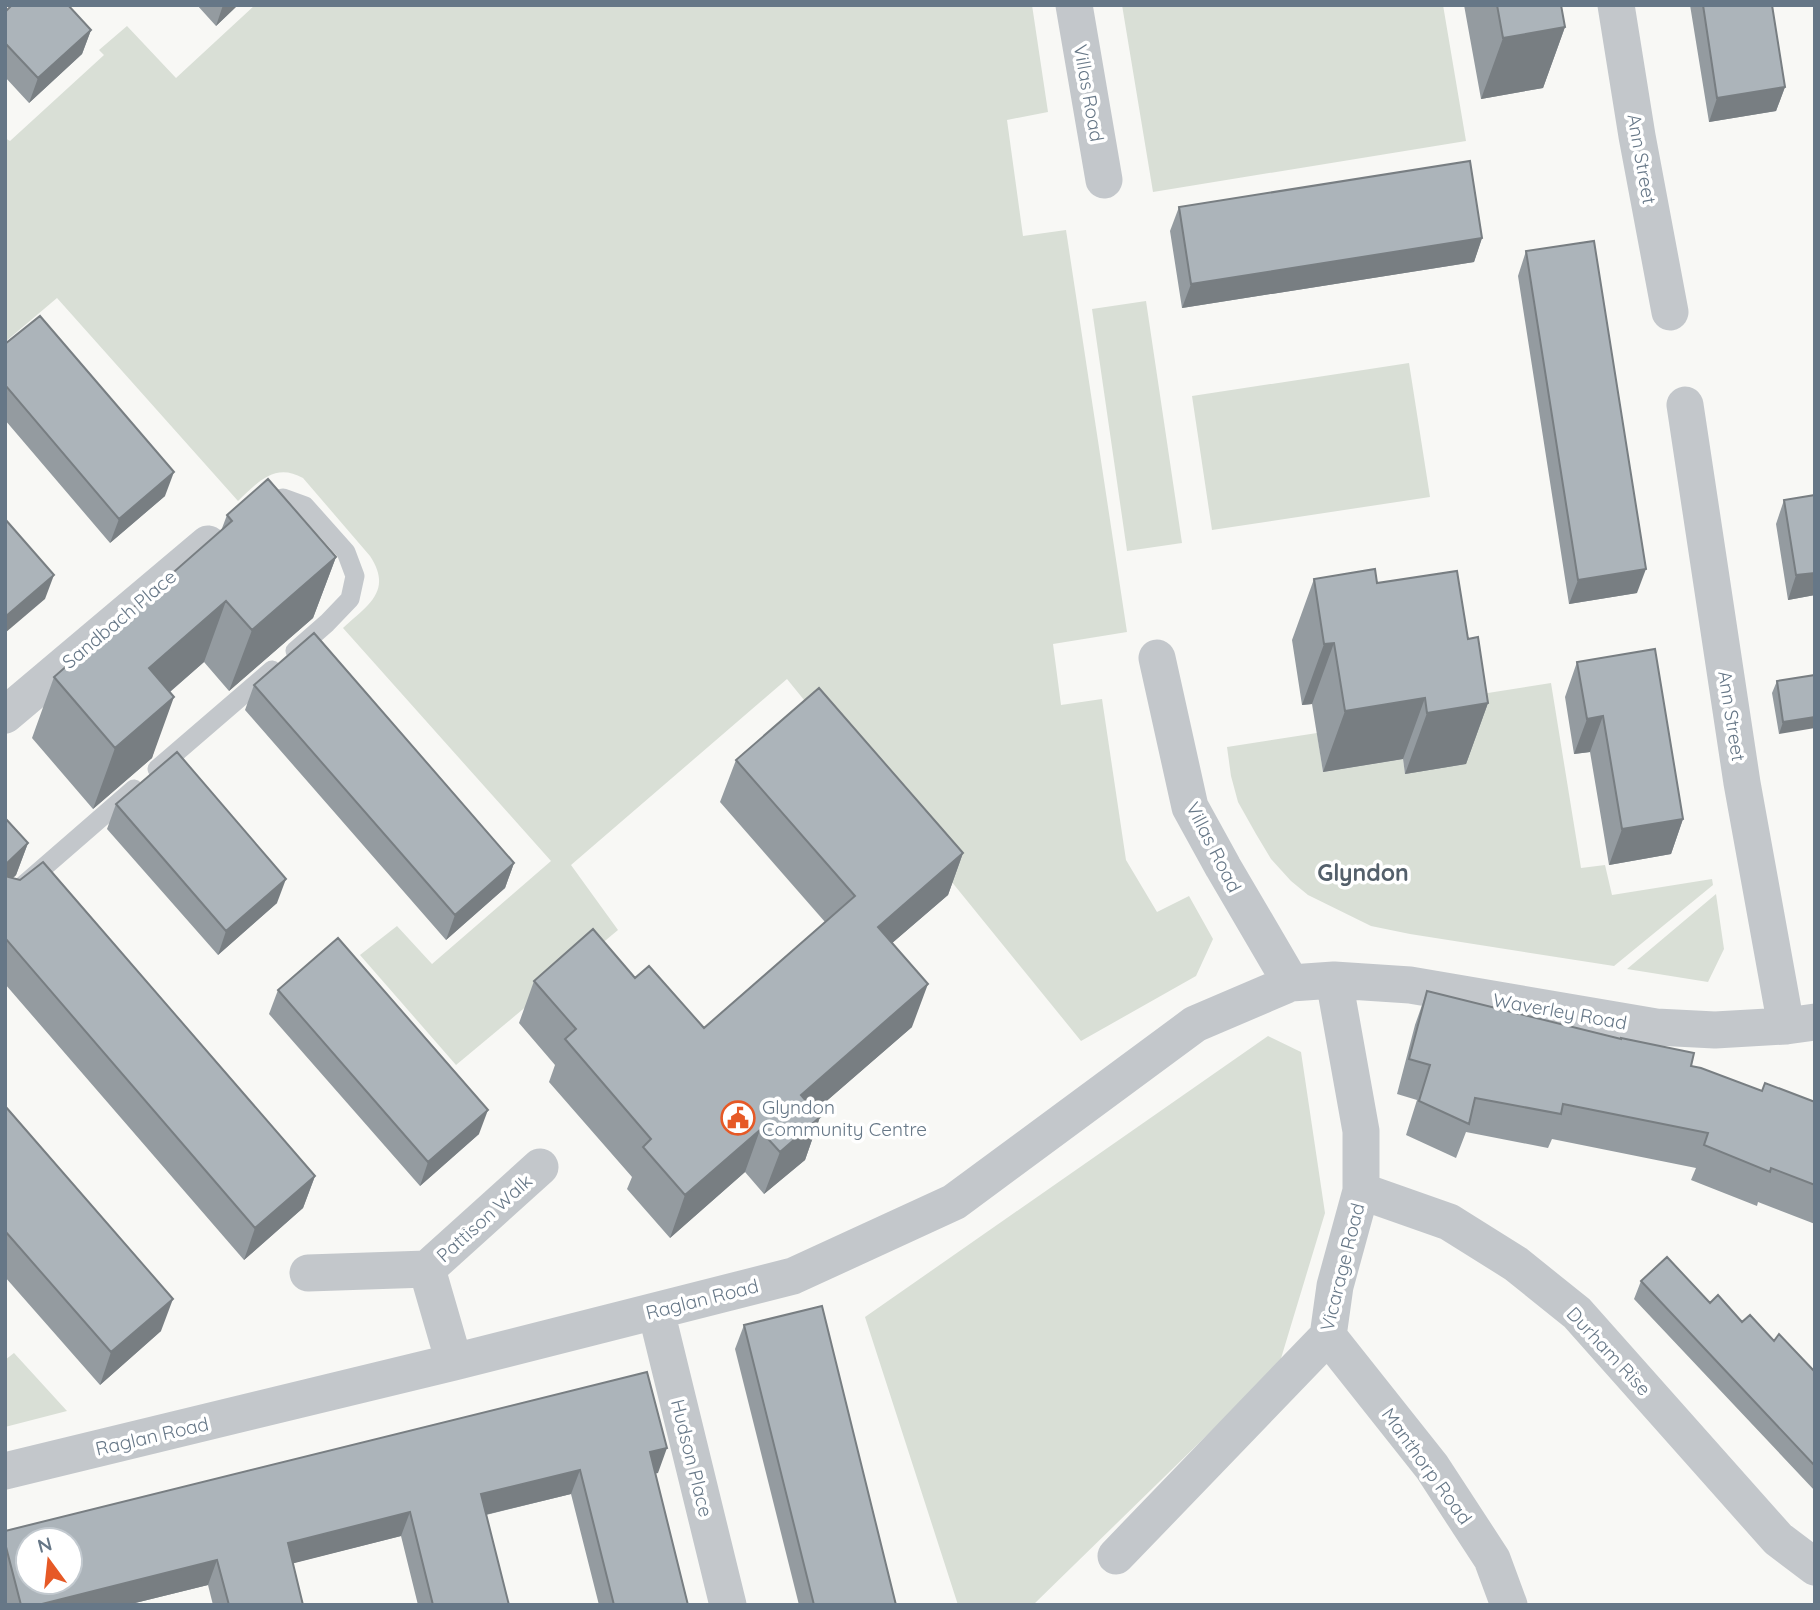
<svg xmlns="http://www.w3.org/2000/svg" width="1820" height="1610" viewBox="0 0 1820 1610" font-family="Quicksand,sans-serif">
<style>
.green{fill:#d9dfd6}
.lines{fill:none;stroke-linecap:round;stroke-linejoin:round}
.lane{stroke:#c3c7cb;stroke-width:19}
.street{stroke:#c3c7cb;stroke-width:37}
.wall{fill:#949ba0}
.shaded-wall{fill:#787e82}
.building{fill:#acb4ba;stroke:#787e82;stroke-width:2;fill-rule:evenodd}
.labels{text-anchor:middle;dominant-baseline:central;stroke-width:7;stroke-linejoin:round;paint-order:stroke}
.street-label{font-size:19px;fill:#667787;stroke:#fff}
.poi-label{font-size:19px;fill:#667787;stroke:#fff;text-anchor:start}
.quarter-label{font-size:23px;font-weight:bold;fill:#54606b;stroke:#fff}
</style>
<rect width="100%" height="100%" fill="#f8f8f5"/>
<!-- green -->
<path class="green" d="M 255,5 L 1032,5 L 1048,112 L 1007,120 L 1023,236 L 1066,230 L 1127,632 L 1053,644 L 1061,705 L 1102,699 L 1126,860 L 1157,912 L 1189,896 L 1213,939 L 1196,976 L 1081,1041 L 787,679 L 571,865 L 618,930 L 456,1065 L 360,955 L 397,926 L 432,964 L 551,861 L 343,628 C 368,605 393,591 370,556 L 303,478 C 275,462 258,482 238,501 L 57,298 L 5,342 L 5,138 L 10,141 L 104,55 L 99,50 L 127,26 L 176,78 Z
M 1122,5 L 1443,5 L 1466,141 L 1153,192 Z
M 1146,301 L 1182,543 L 1127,551 L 1092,309 Z
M 1409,363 L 1430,497 L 1212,530 L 1192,396 Z
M 1551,683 L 1581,868 L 1605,865 L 1612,895 L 1712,879 L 1713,885 L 1614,966 L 1410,934 L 1371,926 L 1308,895 L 1291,881 L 1271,859 L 1256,834 L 1238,802 L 1231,776 L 1227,747 L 1317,733 L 1323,772 L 1403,759 L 1405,773 L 1466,764 L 1456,698 Z
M 1716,894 L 1724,949 L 1708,982 L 1627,969 Z
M 1268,1036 L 1301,1052 L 1325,1213 L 1279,1365 L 1033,1605 L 958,1605 L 865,1317 Z
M 14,1353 L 67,1411 L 5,1427 L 5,1360 Z"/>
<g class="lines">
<!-- lane -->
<path class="lane" d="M 261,503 L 283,498 L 305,506 L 346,552 L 355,576 L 350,599 L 327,623 L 295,651
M 157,769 L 272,670
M 5,901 L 134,789"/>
<!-- street -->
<path class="street" d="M 1074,5 L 1104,180
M 1616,5 L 1637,136 L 1670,312
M 1685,405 L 1742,783 L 1786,1026
M 1157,658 L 1190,807 L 1223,867 L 1291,983
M 5,715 L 208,544
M 1361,1191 L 1449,1222 L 1516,1264 L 1577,1313 L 1778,1539 L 1815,1567
M 427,1269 L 540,1167
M 427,1269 L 454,1362
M 308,1273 L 427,1269
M 656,1311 L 728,1605
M 1328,1336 L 1432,1467 L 1492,1559 L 1509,1605
M 5,1471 L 454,1362 L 793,1276 L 954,1202 L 1195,1024 L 1291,983 L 1334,980 L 1410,985 L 1656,1027 L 1715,1030 L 1786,1026 L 1815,1022
M 1116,1556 L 1328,1336 L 1335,1286 L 1361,1191 L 1361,1131 L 1334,980"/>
</g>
<!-- wall -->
<path class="wall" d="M 197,5 L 238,5 L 216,26 Z
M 1464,5 L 1561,5 L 1565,27 L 1543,88 L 1481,99 Z
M 1690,5 L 1772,5 L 1785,87 L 1776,111 L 1709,122 Z
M 5,12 L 91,30 L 82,54 L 29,103 L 5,77 Z
M 1179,207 L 1482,238 L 1474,262 L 1182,308 L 1170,231 Z
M 1526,251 L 1637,593 L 1569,604 L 1518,276 Z
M 5,344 L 165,496 L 110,543 L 5,420 Z
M 1815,495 L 1815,595 L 1788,600 L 1776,524 L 1784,500 Z
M 227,515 L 336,557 L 313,618 L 229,691 L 204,662 L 170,692 L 152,758 L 93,809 L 32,738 L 54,677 L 221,531 Z
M 1314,579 L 1377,583 L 1468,639 L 1488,703 L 1466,764 L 1405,774 L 1403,759 L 1323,772 L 1312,704 L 1302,705 L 1292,640 Z
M 1577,662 L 1683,819 L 1671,854 L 1609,865 L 1590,752 L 1574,754 L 1565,697 Z
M 1815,675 L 1779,734 L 1772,693 L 1777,681 Z
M 254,685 L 514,863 L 505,888 L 446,940 L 245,710 Z
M 736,760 L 963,853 L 948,895 L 892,943 L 912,1027 L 815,1111 L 820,1117 L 805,1160 L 764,1194 L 745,1172 L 670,1238 L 627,1189 L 632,1177 L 549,1082 L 555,1065 L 519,1023 L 534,981 L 635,978 L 704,1028 L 825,922 L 720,802 Z
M 116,804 L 277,903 L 218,955 L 107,829 Z
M 5,818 L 28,843 L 16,875 L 13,878 L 315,1176 L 303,1208 L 244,1260 L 5,984 Z
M 278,990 L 479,1134 L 420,1186 L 269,1014 Z
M 1427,991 L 1691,1066 L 1762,1091 L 1815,1102 L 1815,1224 L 1758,1202 L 1757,1206 L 1691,1180 L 1696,1168 L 1552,1139 L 1548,1148 L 1466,1132 L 1456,1158 L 1406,1135 L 1417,1100 L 1397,1094 L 1415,1025 Z
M 5,1106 L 161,1331 L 100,1385 L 5,1277 Z
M 1641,1281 L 1710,1303 L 1774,1341 L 1815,1372 L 1815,1491 L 1634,1299 Z
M 744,1325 L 896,1605 L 799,1605 L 735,1349 Z
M 647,1372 L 658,1473 L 655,1473 L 688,1605 L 599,1605 L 571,1494 L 486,1515 L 509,1605 L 418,1605 L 401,1536 L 293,1563 L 303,1605 L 213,1605 L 208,1585 L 127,1605 L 6,1605 L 5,1531 Z"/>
<!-- shaded-wall -->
<path class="shaded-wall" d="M 223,5 L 238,5 L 216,26 Z
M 1565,27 L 1543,88 L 1481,99 L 1503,38 Z
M 91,30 L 82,54 L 29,103 L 38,78 Z
M 1785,87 L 1776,111 L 1709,122 L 1717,98 Z
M 1482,238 L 1474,262 L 1182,308 L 1191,284 Z
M 174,472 L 165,496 L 110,543 L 119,519 Z
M 336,557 L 313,618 L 229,691 L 252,630 Z
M 1646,569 L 1637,593 L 1569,604 L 1578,580 Z
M 1815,573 L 1815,595 L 1788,600 L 1796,575 Z
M 54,575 L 45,599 L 5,633 L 5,617 Z
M 226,601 L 204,662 L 127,729 L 149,668 Z
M 1334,643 L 1312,704 L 1302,705 L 1324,644 Z
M 174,697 L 152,758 L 93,809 L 115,748 Z
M 1425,698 L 1403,759 L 1323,772 L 1345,711 Z
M 1488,703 L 1466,764 L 1405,774 L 1427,713 Z
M 1603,716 L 1590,752 L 1574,754 L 1587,719 Z
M 1815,717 L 1815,728 L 1779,734 L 1783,722 Z
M 1683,819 L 1671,854 L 1609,865 L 1622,829 Z
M 28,843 L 16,875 L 5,885 L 6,864 Z
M 963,853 L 948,895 L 862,969 L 878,927 Z
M 514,863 L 505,888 L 446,940 L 455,915 Z
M 286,879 L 277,903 L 218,955 L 226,931 Z
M 928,984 L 912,1027 L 785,1137 L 801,1095 Z
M 488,1110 L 479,1134 L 420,1186 L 428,1162 Z
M 820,1117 L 805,1160 L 764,1194 L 780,1152 Z
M 760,1130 L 745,1172 L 670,1238 L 685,1195 Z
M 315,1176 L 303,1208 L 244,1260 L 255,1228 Z
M 173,1299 L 161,1331 L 100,1385 L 111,1352 Z
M 667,1448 L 658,1473 L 641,1477 L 650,1452 Z
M 580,1470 L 571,1494 L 472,1518 L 481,1494 Z
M 410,1512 L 401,1536 L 279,1567 L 288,1543 Z
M 217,1560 L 208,1585 L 127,1605 L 38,1605 Z"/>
<!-- building -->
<path class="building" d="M 12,5 L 68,5 L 91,30 L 38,78 L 5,43 L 5,12 Z
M 1497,5 L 1561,5 L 1565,27 L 1503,38 Z
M 1703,5 L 1772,5 L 1785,87 L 1717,98 Z
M 1470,161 L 1482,238 L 1191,284 L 1179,207 Z
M 1594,241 L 1646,569 L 1578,580 L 1526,251 Z
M 40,316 L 174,472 L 119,519 L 5,385 L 5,344 Z
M 268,479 L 336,557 L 252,630 L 226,601 L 149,668 L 174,697 L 115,748 L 54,677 L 232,521 L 227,515 Z
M 1815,495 L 1815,573 L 1796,575 L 1784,500 Z
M 5,519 L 54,575 L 5,617 Z
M 1375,569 L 1377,583 L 1457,571 L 1468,639 L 1478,637 L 1488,703 L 1427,713 L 1425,698 L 1345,711 L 1334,643 L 1324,644 L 1314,579 Z
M 314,633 L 514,863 L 455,915 L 254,685 Z
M 1655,649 L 1683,819 L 1622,829 L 1603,716 L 1587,719 L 1577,662 Z
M 1815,675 L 1815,717 L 1783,722 L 1777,681 Z
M 819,688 L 963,853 L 878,927 L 928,984 L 801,1095 L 820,1117 L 780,1152 L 760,1130 L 685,1195 L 643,1147 L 651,1139 L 565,1039 L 576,1029 L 534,981 L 593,929 L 635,978 L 649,966 L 704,1028 L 855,896 L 736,760 Z
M 177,752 L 286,879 L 226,931 L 116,804 Z
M 5,818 L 28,843 L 6,864 L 5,868 Z
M 43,862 L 315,1176 L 255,1228 L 5,938 L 5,872 L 8,877 L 20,880 Z
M 338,938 L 488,1110 L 428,1162 L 278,990 Z
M 1427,991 L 1621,1039 L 1621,1038 L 1694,1053 L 1691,1066 L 1701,1068 L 1762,1091 L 1765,1083 L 1815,1102 L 1815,1185 L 1771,1168 L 1770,1172 L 1704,1145 L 1708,1133 L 1563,1104 L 1561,1114 L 1475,1098 L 1469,1124 L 1419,1101 L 1430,1065 L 1409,1059 Z
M 5,1106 L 173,1299 L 111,1352 L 5,1231 Z
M 1667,1257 L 1710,1303 L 1718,1295 L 1742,1322 L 1750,1315 L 1774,1341 L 1779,1334 L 1815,1372 L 1815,1466 L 1641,1281 Z
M 822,1306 L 896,1605 L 814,1605 L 744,1325 Z
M 647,1372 L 667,1448 L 650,1452 L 688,1605 L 614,1605 L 580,1470 L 481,1494 L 509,1605 L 433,1605 L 410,1512 L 288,1543 L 303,1605 L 229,1605 L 217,1560 L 38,1605 L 21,1605 L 5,1543 L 5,1531 ZM 28,1540 L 70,1540 L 70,1582 L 28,1582 Z"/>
<!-- icons -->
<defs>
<symbol id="civic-ring" viewBox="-11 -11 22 22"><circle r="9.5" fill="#fff" stroke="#e65926" stroke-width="1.5"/><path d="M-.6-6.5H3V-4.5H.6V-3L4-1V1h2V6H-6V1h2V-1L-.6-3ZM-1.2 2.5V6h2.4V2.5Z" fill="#e65926"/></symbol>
</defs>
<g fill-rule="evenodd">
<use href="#civic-ring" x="719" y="1099" width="38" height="38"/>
</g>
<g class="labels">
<!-- street labels -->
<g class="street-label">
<text transform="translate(1089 93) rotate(80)">Villas Road</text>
<text transform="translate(1642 159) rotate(80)">Ann Street</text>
<text transform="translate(119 619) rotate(-40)">Sandbach Place</text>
<text transform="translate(1732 716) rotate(81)">Ann Street</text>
<text transform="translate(1214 847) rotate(63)">Villas Road</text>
<text transform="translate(1560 1011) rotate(10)">Waverley Road</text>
<text transform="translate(484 1218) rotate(-42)">Pattison Walk</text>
<text transform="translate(1342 1267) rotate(-76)">Vicarage Road</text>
<text transform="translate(702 1299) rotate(-14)">Raglan Road</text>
<text transform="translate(1609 1351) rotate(47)">Durham Rise</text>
<text transform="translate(152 1436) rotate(-13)">Raglan Road</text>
<text transform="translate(692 1458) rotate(76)">Hudson Place</text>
<text transform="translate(1427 1466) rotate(54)">Manthorp Road</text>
</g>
<!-- poi labels -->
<g class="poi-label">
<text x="762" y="1107">Glyndon<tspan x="762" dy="22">Community Centre</tspan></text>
</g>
<!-- quarter labels -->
<g class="quarter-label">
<text x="1363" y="872">Glyndon</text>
</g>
</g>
<!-- border -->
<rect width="1820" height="1610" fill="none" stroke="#667787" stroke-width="14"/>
<!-- north arrow -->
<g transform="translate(49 1561) rotate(345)"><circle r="33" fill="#ffffff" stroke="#c2c9cf" stroke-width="2"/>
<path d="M0-5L12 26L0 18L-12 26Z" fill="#e65926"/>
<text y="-10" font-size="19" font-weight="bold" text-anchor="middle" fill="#667787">N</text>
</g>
</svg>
